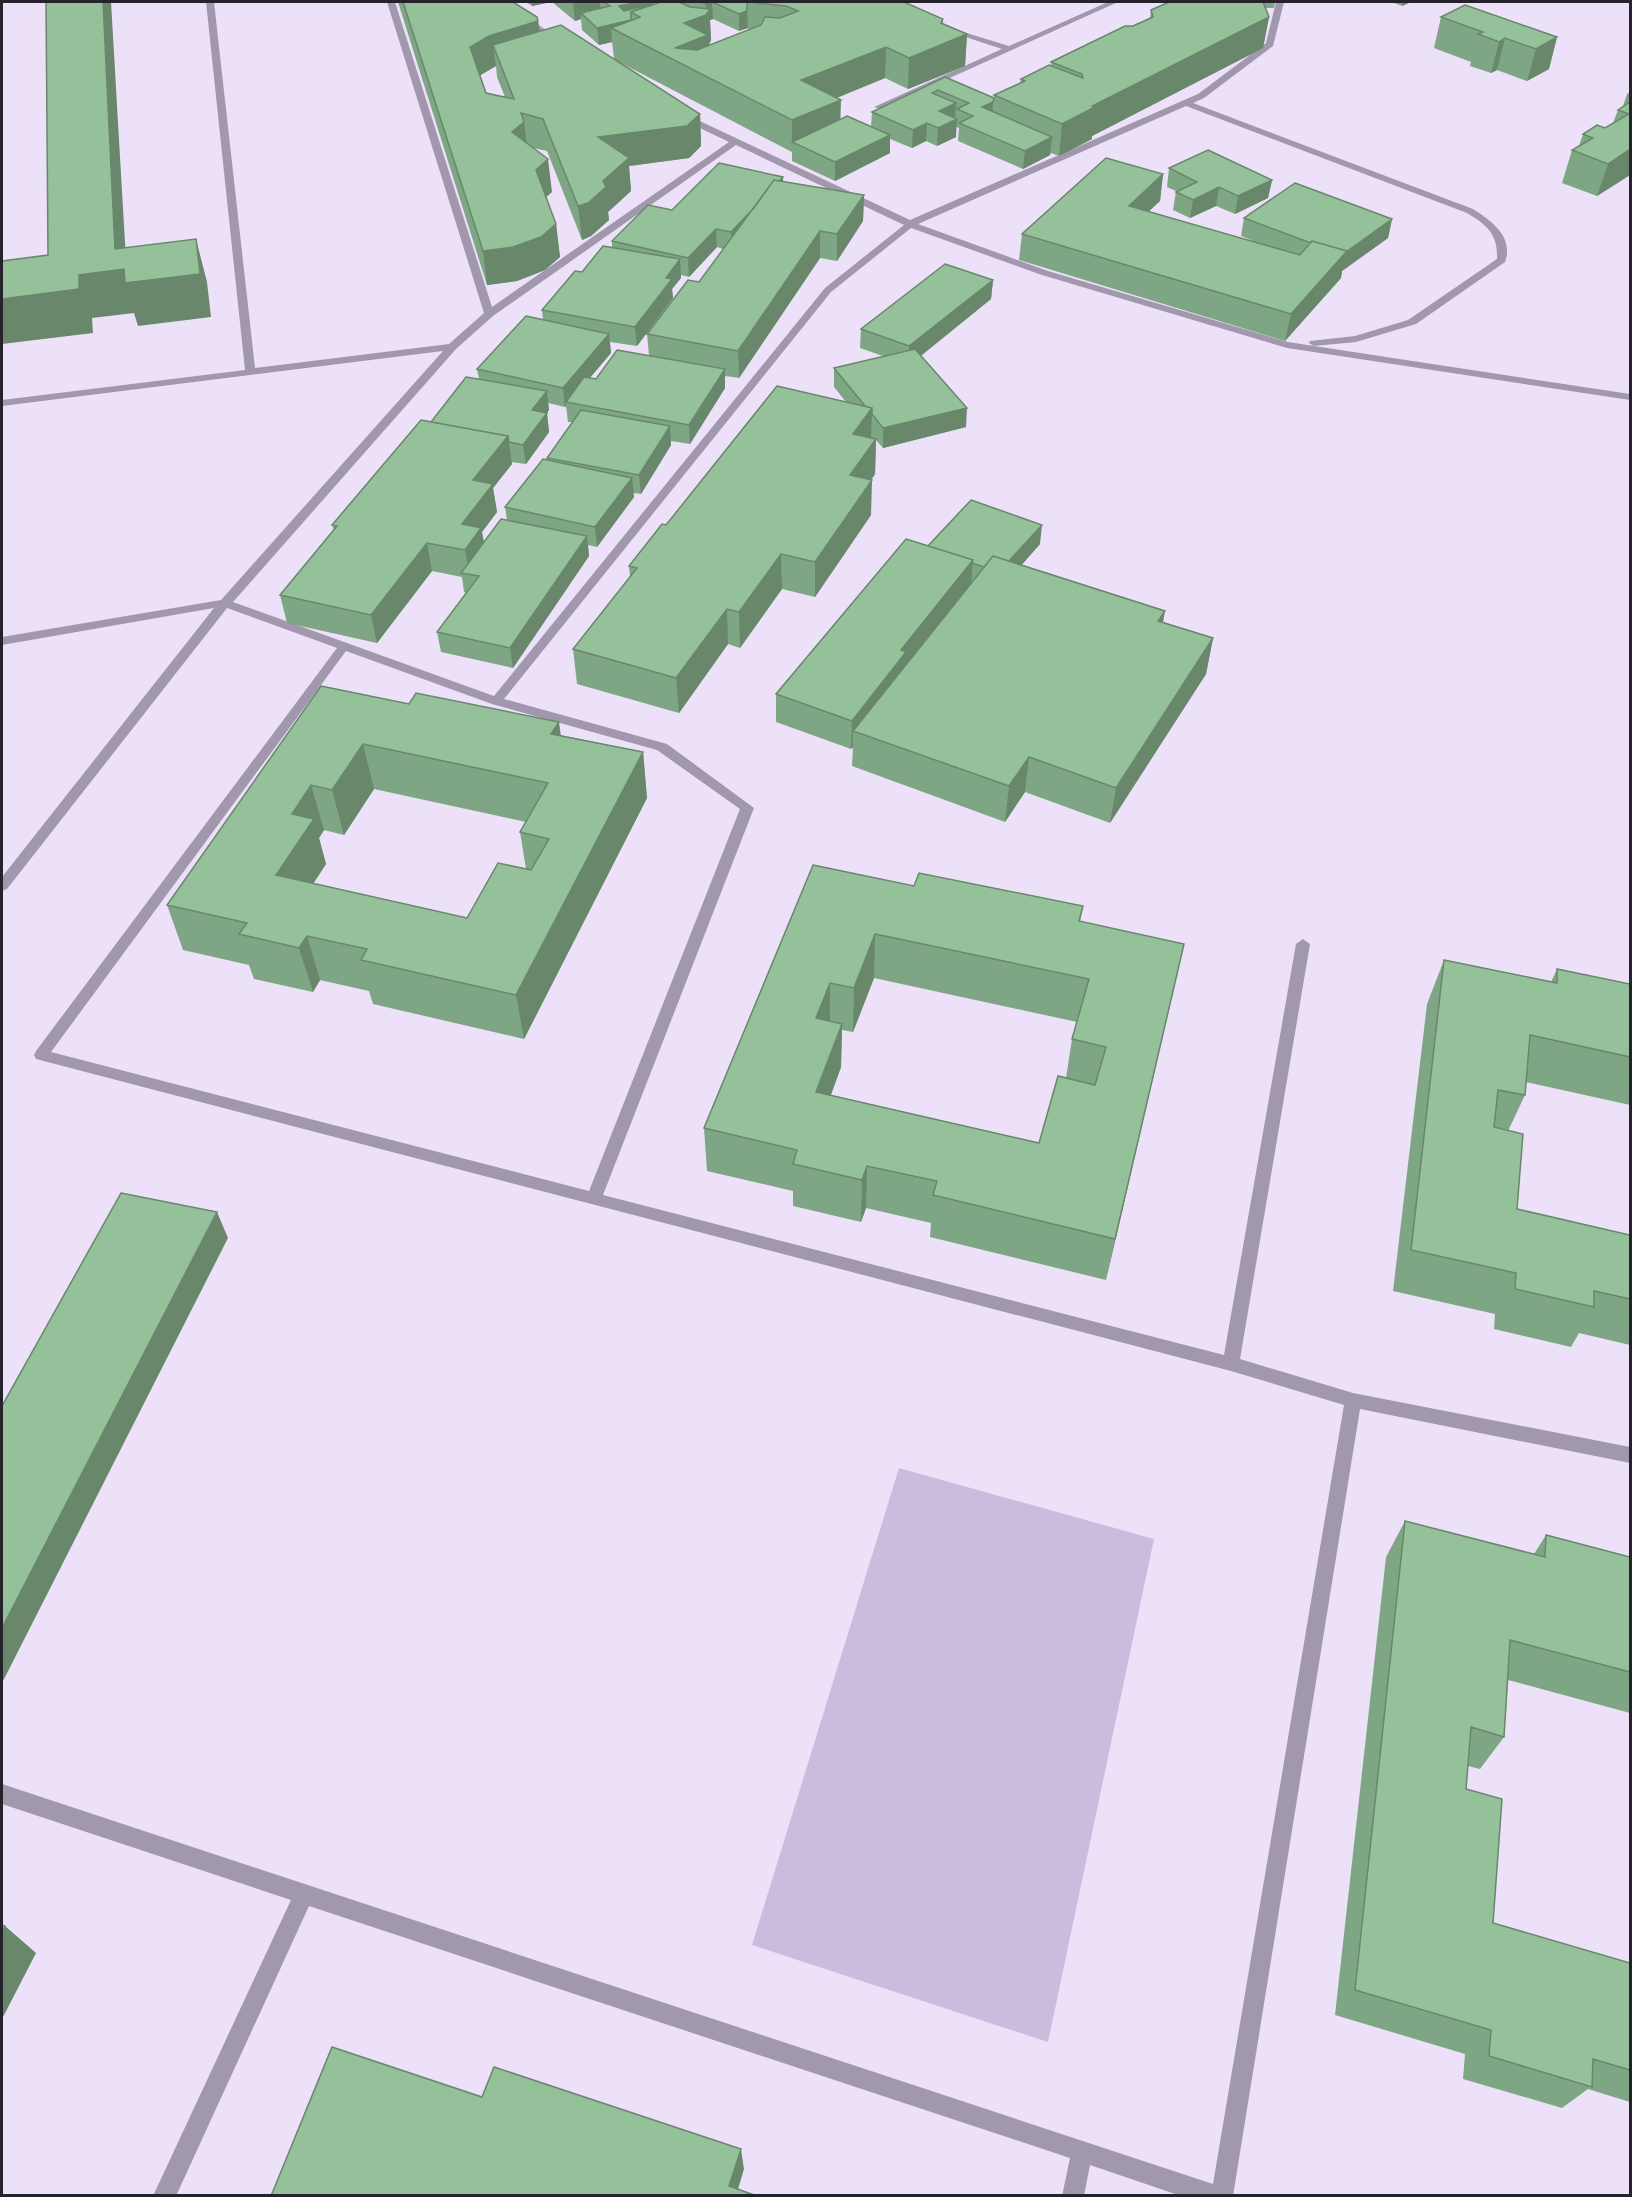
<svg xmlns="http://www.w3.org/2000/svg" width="1632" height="2197" viewBox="0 0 1632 2197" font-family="'Alegreya Sans',sans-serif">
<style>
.green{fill:#cabcdc}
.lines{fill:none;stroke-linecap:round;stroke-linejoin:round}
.minor{fill:#a298ae;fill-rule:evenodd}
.wall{fill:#7fa684;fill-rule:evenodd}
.shaded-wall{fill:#68876b}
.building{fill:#94c199;stroke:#68876b;stroke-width:1.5;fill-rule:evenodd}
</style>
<rect width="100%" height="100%" fill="#ece1f9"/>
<!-- green -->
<path class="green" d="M 899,1468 L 1154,1539 L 1048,2042 L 752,1945 Z"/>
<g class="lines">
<!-- minor -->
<path class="minor" d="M 206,2 L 214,2 L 255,368 L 449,344 L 484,313 L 387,2 L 395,2 L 492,307 L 729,142 L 679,118 L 679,114 L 685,114 L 910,220 L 1198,94 L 1266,43 L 1276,2 L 1284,2 L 1273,46 L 1204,98 L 1193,103 L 1473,209 C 1492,221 1514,237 1505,262 L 1416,324 L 1356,342 L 1314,346 L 1630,394 L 1630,400 L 1287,348 L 1042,275 L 911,228 L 831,292 L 504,699 L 667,744 L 754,808 L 603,1195 L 1224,1355 L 1296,944 L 1303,939 L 1310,944 L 1240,1359 L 1353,1393 L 1630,1447 L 1630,1463 L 1360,1409 L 1233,2196 L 1181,2196 L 1090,2165 L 1084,2196 L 1062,2196 L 1070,2158 L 309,1906 L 176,2196 L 153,2196 L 291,1900 L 2,1804 L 2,1784 L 1213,2184 L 1344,1405 L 1231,1371 L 36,1059 L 34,1055 L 36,1051 L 337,648 L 227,608 L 7,889 L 2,891 L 2,877 L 214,608 L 2,645 L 2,637 L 221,600 L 443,351 L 2,406 L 2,400 L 245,370 ZM 1186,106 L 1467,213 C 1487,225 1498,234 1497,259 L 1408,320 L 1355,336 L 1310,341 L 1309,343 L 1314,346 L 1288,342 L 1048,271 L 918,224 ZM 736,145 L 904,225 L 825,288 L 494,696 L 233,602 L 456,349 L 493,316 ZM 346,651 L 492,704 L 657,750 L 740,809 L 589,1191 L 51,1052 Z
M 497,2 L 506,2 L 563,42 L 556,44 Z
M 1108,2 L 1118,2 L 881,109 L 874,107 L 1002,49 L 944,30 L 944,26 L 1009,46 Z"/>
</g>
<!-- wall -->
<path class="wall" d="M 398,2 L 513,2 L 538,21 L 540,31 L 614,58 L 612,42 L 599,45 L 582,30 L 581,19 L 575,21 L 552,2 L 653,2 L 653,4 L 661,2 L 904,2 L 943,24 L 967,34 L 965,66 L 908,89 L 885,78 L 837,98 L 840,119 L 871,127 L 872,112 L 945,77 L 994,98 L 994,95 L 1020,83 L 1021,79 L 1051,66 L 1051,62 L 1150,18 L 1151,10 L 1169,2 L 1275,2 L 1274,8 L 1266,8 L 1269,17 L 1263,48 L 1092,136 L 1092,139 L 1059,156 L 1051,153 L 1050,155 L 1023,169 L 958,141 L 959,128 L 956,127 L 956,137 L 937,146 L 926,141 L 912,148 L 890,139 L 890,153 L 835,181 L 792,161 L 792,152 L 621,63 L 700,114 L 701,146 L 689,158 L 629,166 L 631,191 L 608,212 L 609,220 L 591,236 L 582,240 L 547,151 L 533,148 L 552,192 L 546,197 L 556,224 L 560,257 L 545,270 L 517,281 L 487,285 ZM 713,19 L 739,31 L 748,28 L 749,30 L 709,45 L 711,40 L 710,20 ZM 496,66 L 497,77 L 505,97 L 486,93 L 480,75 Z
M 526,2 L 551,2 L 532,6 Z
M 1392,2 L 1411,2 L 1402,6 Z
M 1441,17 L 1557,37 L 1549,69 L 1527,81 L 1497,70 L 1491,73 L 1470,66 L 1471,62 L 1434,48 Z
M 1630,92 L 1630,175 L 1597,196 L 1562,183 L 1572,150 L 1579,146 L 1583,134 L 1605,128 L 1613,123 L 1618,110 L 1623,106 L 1627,94 Z
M 1169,168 L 1272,180 L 1268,198 L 1235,214 L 1216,206 L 1190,218 L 1173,210 L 1176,191 L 1167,187 Z
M 1163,174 L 1160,201 L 1148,211 L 1258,243 L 1241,236 L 1244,218 L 1392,219 L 1388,238 L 1342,271 L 1341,278 L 1285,341 L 1019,260 L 1022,234 Z
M 783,182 L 864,195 L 863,221 L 837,261 L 820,258 L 739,378 L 725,376 L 725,388 L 690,444 L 671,441 L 671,445 L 641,494 L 633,493 L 634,497 L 597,547 L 588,545 L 589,556 L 513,668 L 441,652 L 437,632 L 466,593 L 464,592 L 462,577 L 432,571 L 377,643 L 287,623 L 280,595 L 334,530 L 332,525 L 431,422 L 479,379 L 477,369 L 543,320 L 542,310 L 582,272 L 612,247 L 612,241 L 672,210 ZM 717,247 L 723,249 L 699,282 L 647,334 L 649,356 L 596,379 L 590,378 L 611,353 L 610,342 L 637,346 L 673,298 L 672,289 L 681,278 L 681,275 L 689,277 ZM 548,403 L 565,407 L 566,406 L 568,422 L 572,422 L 547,458 L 548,460 L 505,507 L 507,520 L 484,542 L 482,532 L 497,512 L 493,488 L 512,464 L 511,462 L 526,464 L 549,432 L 547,413 L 549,410 Z
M 993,280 L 991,299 L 921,356 L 966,427 L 883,448 L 876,440 L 875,474 L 871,480 L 871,515 L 815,597 L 782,589 L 740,648 L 728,644 L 679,713 L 577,684 L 573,649 L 630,577 L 629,566 L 666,525 L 846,402 L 834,387 L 834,368 L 883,356 L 860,348 L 861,329 Z
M 1040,544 L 1021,565 L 1163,622 L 1213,638 L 1206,674 L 1110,823 L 1025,792 L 1005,822 L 852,766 L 853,747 L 851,749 L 776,722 L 776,694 L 928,546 Z
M 321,686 L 643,752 L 647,798 L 524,1039 L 373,1004 L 369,991 L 320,980 L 313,992 L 254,979 L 249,965 L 183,950 L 167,905 ZM 374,789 L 526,822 L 520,832 L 526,869 L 467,918 L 313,884 L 326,864 L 319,838 L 324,830 L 344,835 Z
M 914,886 L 1083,906 L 1080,922 L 1184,944 L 1106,1280 L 930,1237 L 931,1223 L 866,1208 L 861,1222 L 793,1206 L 793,1191 L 707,1171 L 704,1128 ZM 874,978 L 1077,1022 L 1072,1039 L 1066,1078 L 1039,1143 L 831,1095 L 841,1067 L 842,1030 L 853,1032 Z
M 1444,960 L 1551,982 L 1557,969 L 1630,984 L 1630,1105 L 1526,1082 L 1525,1095 L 1508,1131 L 1517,1209 L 1630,1235 L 1630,1345 L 1579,1333 L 1571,1347 L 1494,1329 L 1495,1314 L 1393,1291 L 1427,1004 Z
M 1405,1521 L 1534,1554 L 1546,1535 L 1630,1557 L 1630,1713 L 1508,1680 L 1504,1737 L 1480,1769 L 1468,1766 L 1466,1789 L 1493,1923 L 1630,1963 L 1630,2102 L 1588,2089 L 1562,2108 L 1463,2079 L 1465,2054 L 1335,2015 L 1386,1557 Z"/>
<!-- shaded-wall -->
<path class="shaded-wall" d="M 103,2 L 111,2 L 127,277 L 196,239 L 207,282 L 211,317 L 138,326 L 134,313 L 92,318 L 93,333 L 2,344 L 2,299 L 79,275 L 115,249 Z
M 532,2 L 551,2 L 532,6 Z
M 573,2 L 600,2 L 601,15 L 581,13 L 581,19 L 575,21 Z
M 639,2 L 653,2 L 654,15 L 640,17 L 631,12 L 632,37 L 611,28 L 612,42 L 599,45 L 597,28 L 619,6 Z
M 712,2 L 713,19 L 710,20 L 711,40 L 709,44 L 710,67 L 675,48 L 684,23 L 706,15 L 706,4 Z
M 1403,2 L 1411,2 L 1402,6 Z
M 747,11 L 748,28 L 739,31 L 739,14 Z
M 1269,17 L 1263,48 L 1092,136 L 1092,139 L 1059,156 L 1062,124 L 1092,106 Z
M 943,19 L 942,44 L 967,34 L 965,66 L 908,89 L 909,58 L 941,23 Z
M 538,21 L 542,52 L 493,45 L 496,66 L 474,79 L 470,47 L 489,36 Z
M 1557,37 L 1549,69 L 1527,81 L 1536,49 Z
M 1505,38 L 1497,70 L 1491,73 L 1499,42 Z
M 886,47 L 885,78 L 801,112 L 801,80 Z
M 841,100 L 840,132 L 792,143 L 792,120 Z
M 993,102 L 992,120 L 982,107 Z
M 956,103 L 955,120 L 957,119 L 956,137 L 937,146 L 939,111 Z
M 700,114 L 701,146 L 689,158 L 629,166 L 631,191 L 608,212 L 609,220 L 591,236 L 582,240 L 578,206 L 603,181 L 598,137 Z
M 524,122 L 528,154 L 512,132 Z
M 927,123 L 926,141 L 912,148 L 913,130 Z
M 890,135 L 890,153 L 835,181 L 835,162 Z
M 1052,137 L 1050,155 L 1023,169 L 1025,151 Z
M 1630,149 L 1630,175 L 1597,196 L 1608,164 Z
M 548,159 L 552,192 L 539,203 L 536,170 Z
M 1163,174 L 1160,201 L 1126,233 L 1129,206 Z
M 783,177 L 784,195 L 732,250 L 731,232 Z
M 1272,180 L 1268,198 L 1235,214 L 1238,196 Z
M 1219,187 L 1216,206 L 1190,218 L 1193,200 Z
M 864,195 L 863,221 L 837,261 L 837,234 Z
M 1392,219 L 1388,238 L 1342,271 L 1341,278 L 1285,341 L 1291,314 L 1347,251 Z
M 556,224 L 560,257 L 545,270 L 517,281 L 487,285 L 483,251 Z
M 716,229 L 717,247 L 689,277 L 688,258 Z
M 820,231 L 820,258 L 739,378 L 738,351 Z
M 680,259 L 681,278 L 672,289 L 673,298 L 637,346 L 635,327 L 666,278 Z
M 993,280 L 991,299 L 909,365 L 909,346 Z
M 609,334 L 611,353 L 568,403 L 566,402 L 566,406 L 565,407 L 563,388 Z
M 725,369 L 725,388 L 690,444 L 689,425 Z
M 547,391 L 549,410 L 547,413 L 549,432 L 526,464 L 523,445 L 532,410 Z
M 872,408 L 871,442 L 853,434 Z
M 967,408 L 966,427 L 883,448 L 883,428 Z
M 670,426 L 671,445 L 641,494 L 639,475 Z
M 508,436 L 512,464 L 493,488 L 497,512 L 482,532 L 486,556 L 469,574 L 465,550 L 462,524 L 473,480 Z
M 876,439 L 875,474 L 850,510 L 850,475 Z
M 632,478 L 634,497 L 597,547 L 595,527 Z
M 872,480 L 871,515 L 815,597 L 815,562 Z
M 1042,525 L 1040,544 L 998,592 L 999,572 Z
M 587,536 L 589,556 L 513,668 L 510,648 Z
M 427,543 L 432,571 L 377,643 L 371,615 Z
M 781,554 L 782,589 L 740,648 L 739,612 Z
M 973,560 L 971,588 L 853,731 L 853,747 L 851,749 L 852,721 L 901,650 Z
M 727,609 L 728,644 L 679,713 L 676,678 Z
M 1165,611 L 1159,646 L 1158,621 Z
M 1213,638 L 1206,674 L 1110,823 L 1116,788 Z
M 559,722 L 565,767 L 551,734 Z
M 363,744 L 374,789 L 344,835 L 332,790 Z
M 643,752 L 647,798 L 524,1039 L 516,995 Z
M 1029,757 L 1025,792 L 1005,822 L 1009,786 Z
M 311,785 L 324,830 L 319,838 L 326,864 L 289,920 L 276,875 L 292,814 Z
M 875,934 L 874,978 L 853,1032 L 854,988 Z
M 307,936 L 320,980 L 313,992 L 299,948 Z
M 1184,944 L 1174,988 L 1106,1280 L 1115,1239 Z
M 830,983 L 830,1027 L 816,1018 Z
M 842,1024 L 841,1067 L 816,1135 L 816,1092 Z
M 867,1166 L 866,1208 L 861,1222 L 862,1180 Z
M 217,1212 L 228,1238 L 2,1683 L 2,1628 Z
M 5,1926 L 36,1953 L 2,2019 L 2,1933 Z
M 741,2149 L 744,2169 L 736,2196 L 729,2186 Z"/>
<!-- building -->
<path class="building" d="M 46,2 L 103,2 L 115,249 L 196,239 L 200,274 L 125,283 L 124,269 L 79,275 L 79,289 L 2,299 L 2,261 L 48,255 Z
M 403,2 L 513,2 L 537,17 L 538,21 L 489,36 L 470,47 L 486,93 L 514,99 L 493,45 L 561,25 L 700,114 L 687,126 L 598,137 L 629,158 L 603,181 L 606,187 L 588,203 L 578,206 L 543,119 L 521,113 L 524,122 L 512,132 L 548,159 L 536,170 L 556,224 L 541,237 L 513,247 L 483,251 Z
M 604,2 L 639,2 L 619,6 L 624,11 L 655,4 L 631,12 L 631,20 L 597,28 L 581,13 L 610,6 Z
M 661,2 L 679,2 L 690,7 L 710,9 L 706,15 L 684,23 L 708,35 L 675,48 L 697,50 L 761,25 L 765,17 L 780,18 L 798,11 L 786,6 L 757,3 L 754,2 L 904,2 L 943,19 L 941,23 L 967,34 L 909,58 L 886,47 L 801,80 L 841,100 L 792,120 L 611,28 L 640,17 L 631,12 Z
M 700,2 L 712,2 L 706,4 Z
M 712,2 L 747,2 L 747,11 L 739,14 Z
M 1169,2 L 1263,2 L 1269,17 L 1092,106 L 1095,107 L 1062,124 L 994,95 L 1025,81 L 1021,79 L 1049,65 L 1083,78 L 1082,74 L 1051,62 L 1125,26 L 1133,26 L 1153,17 L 1151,10 Z
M 1465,5 L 1557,37 L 1536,49 L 1505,38 L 1499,42 L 1478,34 L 1483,32 L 1441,17 Z
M 945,77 L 994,98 L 993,102 L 982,107 L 1052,137 L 1025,151 L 959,123 L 973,116 L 957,109 L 969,103 L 938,90 L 932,93 L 956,103 L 939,111 L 957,119 L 938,128 L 927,123 L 913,130 L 872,112 Z
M 1630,102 L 1630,149 L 1608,164 L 1572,150 L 1593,138 L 1583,134 L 1597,125 L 1605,128 L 1629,114 L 1618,110 Z
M 847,116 L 890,135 L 835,162 L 792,142 Z
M 1208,150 L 1272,180 L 1238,196 L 1219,187 L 1193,200 L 1176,192 L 1197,182 L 1169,168 Z
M 1106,158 L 1163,174 L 1129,206 L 1300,255 L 1312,241 L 1347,251 L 1291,314 L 1022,234 Z
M 719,163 L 783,177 L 779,181 L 774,180 L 754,208 L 731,232 L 716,229 L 688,258 L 612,241 L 648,205 L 672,210 Z
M 774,180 L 864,195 L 837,234 L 820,231 L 738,351 L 647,334 L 688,280 L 699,282 Z
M 1295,183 L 1392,219 L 1346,252 L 1347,251 L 1312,241 L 1311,243 L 1244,218 Z
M 603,246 L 680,259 L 666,278 L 672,279 L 635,327 L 542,310 L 575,271 L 582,272 Z
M 945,264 L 993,280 L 909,346 L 861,329 Z
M 526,316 L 609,334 L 563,388 L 477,369 Z
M 915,349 L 967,408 L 883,428 L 872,414 L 872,408 L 865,406 L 834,368 Z
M 617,350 L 725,369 L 689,425 L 566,402 L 584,377 L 596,379 Z
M 466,377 L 547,391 L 532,410 L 547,413 L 523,445 L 509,442 L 508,436 L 431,422 Z
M 777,386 L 872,408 L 853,434 L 876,439 L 850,475 L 872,480 L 815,562 L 781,554 L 739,612 L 727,609 L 676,678 L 573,649 L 637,568 L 629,566 L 662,524 L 666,525 Z
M 581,410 L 670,426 L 639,475 L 547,458 Z
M 421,420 L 508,436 L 473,480 L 493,484 L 462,524 L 481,528 L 465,550 L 427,543 L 371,615 L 280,595 L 337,526 L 332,525 Z
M 543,459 L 632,478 L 595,527 L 505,507 Z
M 971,500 L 1042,525 L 1009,561 L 993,556 L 984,567 L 972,563 L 973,560 L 928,546 Z
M 501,519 L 587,536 L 510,648 L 437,632 L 479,576 L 461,573 Z
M 906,539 L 973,560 L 901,650 L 906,652 L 852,721 L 776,694 Z
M 993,556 L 1165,611 L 1158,621 L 1213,638 L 1116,788 L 1029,757 L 1009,786 L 853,731 Z
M 321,686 L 409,704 L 416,693 L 559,722 L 551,734 L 643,752 L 516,995 L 361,960 L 367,949 L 307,936 L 299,948 L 239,934 L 247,923 L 167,905 ZM 363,744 L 548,783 L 520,832 L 549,839 L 531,870 L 498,863 L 467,918 L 276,875 L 314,819 L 292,814 L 311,785 L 332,790 Z
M 813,865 L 914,886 L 919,873 L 1083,906 L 1079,921 L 1184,944 L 1115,1239 L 933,1195 L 937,1181 L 867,1166 L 862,1180 L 793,1164 L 797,1150 L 704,1128 ZM 875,934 L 1089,979 L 1072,1039 L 1106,1047 L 1095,1085 L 1058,1076 L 1039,1143 L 816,1092 L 842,1024 L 816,1018 L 830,983 L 854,988 Z
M 1444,960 L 1557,983 L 1557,969 L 1630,984 L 1630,1057 L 1530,1035 L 1525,1095 L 1498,1090 L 1494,1127 L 1523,1134 L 1517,1209 L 1630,1235 L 1630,1299 L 1594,1291 L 1594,1307 L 1515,1289 L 1516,1273 L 1411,1250 Z
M 121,1193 L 217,1212 L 2,1628 L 2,1406 Z
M 1405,1521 L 1545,1557 L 1546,1535 L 1630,1557 L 1630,1672 L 1510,1640 L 1504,1737 L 1471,1727 L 1466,1789 L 1502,1799 L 1493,1923 L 1630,1963 L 1630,2070 L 1593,2059 L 1592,2087 L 1489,2056 L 1491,2030 L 1355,1990 Z
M 2,1925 L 5,1926 L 2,1933 Z
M 332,2047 L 482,2097 L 494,2067 L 741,2149 L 729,2186 L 757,2196 L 271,2196 Z"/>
<!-- border -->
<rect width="1632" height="2197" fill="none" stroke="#26222b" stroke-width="6"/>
</svg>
